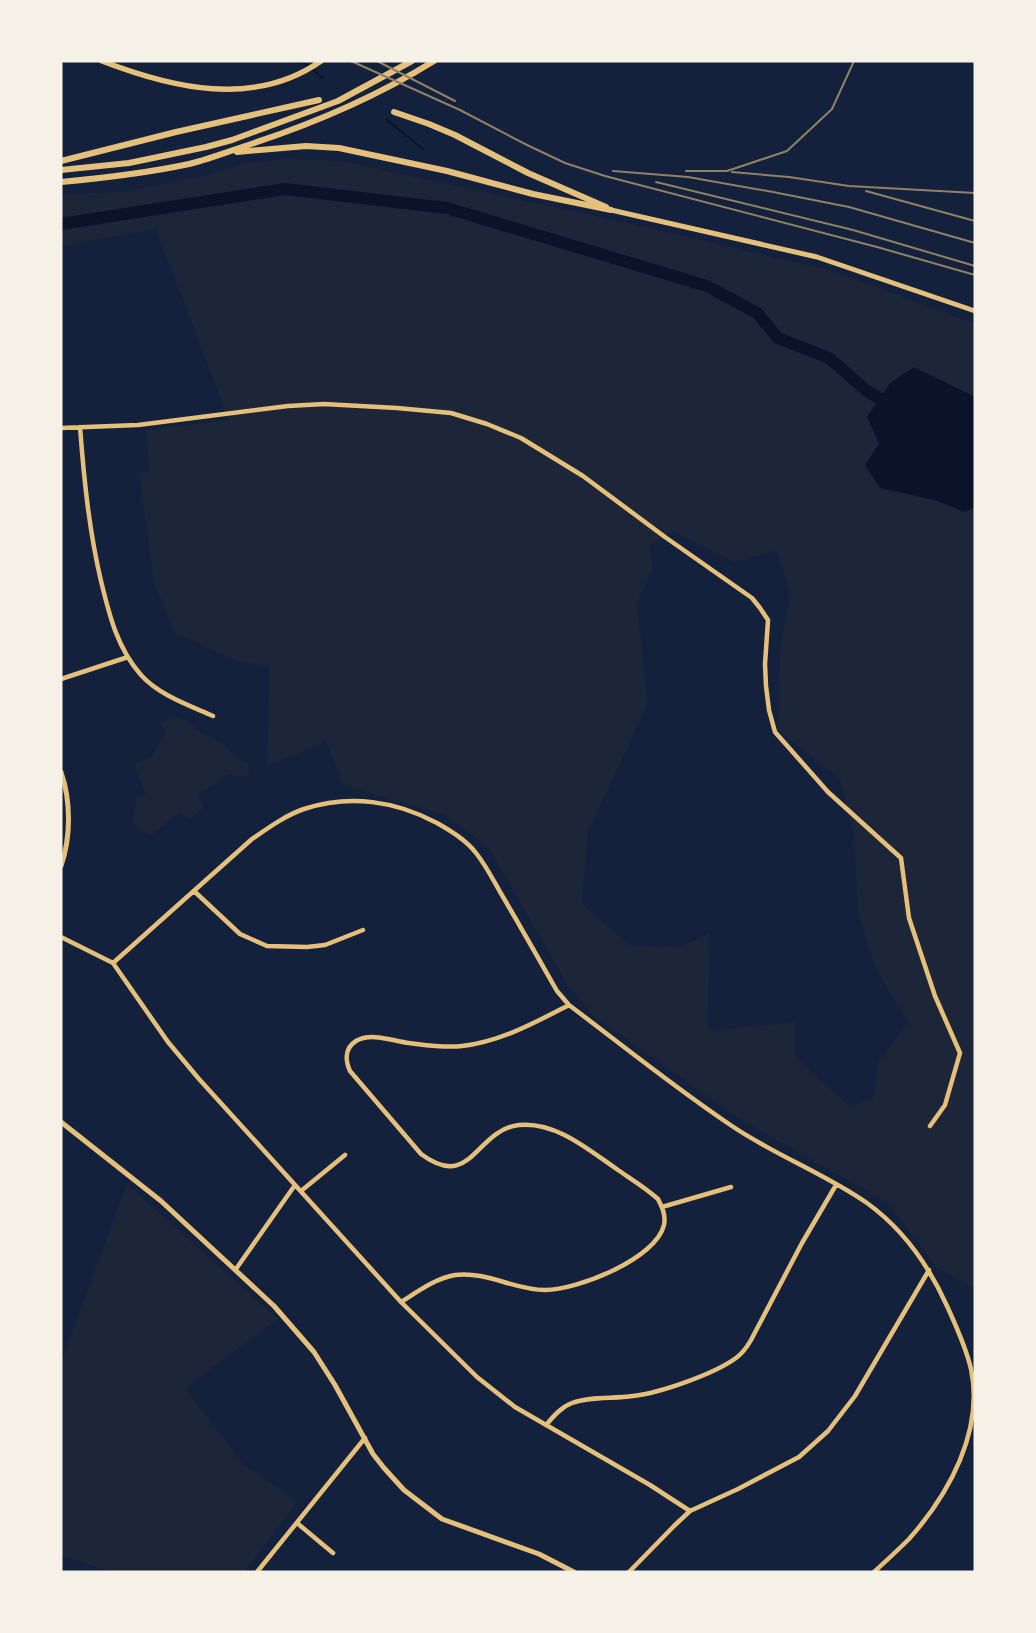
<svg xmlns="http://www.w3.org/2000/svg" width="1036" height="1633" viewBox="0 0 1036 1633" font-family="Helvetica,sans-serif">
<style>
.green{fill:#1d2539;fill-rule:evenodd}
.water{fill:#0b132b}
.lines{fill:none;stroke-linecap:round;stroke-linejoin:round}
.stream{stroke:#0b132b;stroke-width:2}
.river{stroke:#0b132b;stroke-width:12}
.minor{stroke:#e5c07b;stroke-width:4.5}
.tertiary{stroke:#e5c07b;stroke-width:5}
.secondary{stroke:#e5c07b;stroke-width:5.5}
.primary{stroke:#e5c07b;stroke-width:6}
.rail{stroke:#918062;stroke-width:2}
</style>
<rect width="100%" height="100%" fill="#14213d"/>
<!-- green -->
<path class="green" d="M 285,159 L 341,161 L 636,225 L 836,272 L 975,324 L 975,397 L 955,388 L 879,444 L 880,488 L 935,500 L 965,512 L 975,507 L 975,1289 L 936,1267 L 888,1203 L 738,1118 L 593,1015 L 567,984 L 489,848 L 445,815 L 343,785 L 326,741 L 267,767 L 269,666 L 237,661 L 175,633 L 154,582 L 139,473 L 149,471 L 146,430 L 226,420 L 223,405 L 156,229 L 61,246 L 61,194 L 122,192 L 203,176 L 242,164 ZM 673,531 L 734,562 L 777,550 L 791,595 L 780,647 L 778,730 L 840,779 L 854,834 L 858,913 L 876,969 L 908,1023 L 878,1063 L 873,1099 L 850,1107 L 795,1056 L 795,1022 L 708,1031 L 709,933 L 679,948 L 629,945 L 582,904 L 588,832 L 648,703 L 637,603 L 653,567 L 649,546 Z
M 170,717 L 180,717 L 206,735 L 222,743 L 239,759 L 248,762 L 249,775 L 243,777 L 228,774 L 198,795 L 204,807 L 190,820 L 180,812 L 150,836 L 132,823 L 137,797 L 146,796 L 134,763 L 152,756 L 166,732 L 160,725 Z
M 127,1184 L 278,1319 L 185,1388 L 242,1463 L 298,1502 L 244,1572 L 112,1572 L 61,1555 L 61,1362 Z"/>
<!-- water -->
<path class="water" d="M 914,367 L 975,397 L 975,507 L 965,512 L 935,500 L 880,488 L 865,465 L 879,444 L 867,417 L 891,382 Z"/>
<g class="lines">
<!-- stream -->
<path class="stream" d="M 285,61 L 304,63 L 323,78
M 387,120 L 423,149"/>
<!-- river -->
<path class="river" d="M 61,224 L 285,189 L 447,208 L 707,286 L 757,313 L 778,338 L 829,358 L 867,391 L 892,406"/>
<!-- minor -->
<path class="minor" d="M 80,427 C 84,479 89,530 101,581 C 109,614 117,648 141,675 C 159,695 188,705 213,716
M 61,428 L 138,425 L 288,406 L 324,404 L 397,408 L 451,413 L 487,424 L 521,438 L 583,476 L 665,537 L 752,598 L 760,608 L 768,620 L 765,664 L 766,686 L 769,710 L 775,732 L 828,792 L 901,858 L 909,918 L 935,996 L 960,1053 L 945,1105 L 930,1126
M 61,679 L 128,657
M 194,891 L 240,934 L 267,946 L 307,947 L 325,945 L 363,930
M 61,937 L 113,963 L 168,1042 L 199,1079 L 401,1302 L 477,1377 L 515,1407 L 650,1485 L 690,1511
M 113,963 L 252,839 C 268,828 286,815 304,809 C 350,794 396,801 437,823 C 451,831 466,840 476,853 C 488,868 496,886 506,902 C 523,931 540,961 557,991 L 569,1005 C 622,1045 674,1087 729,1124 C 772,1154 824,1173 867,1203 C 903,1229 929,1266 947,1306 C 956,1326 966,1347 971,1369 C 984,1431 949,1494 909,1539 C 898,1550 886,1561 874,1572
M 301,1191 L 345,1155
M 662,1207 L 731,1187
M 236,1269 L 295,1185
M 401,1302 C 417,1292 436,1278 455,1275 C 487,1271 514,1290 545,1290 C 577,1290 656,1259 664,1225 C 666,1215 662,1207 658,1199 C 646,1188 631,1179 618,1170 C 590,1151 556,1121 519,1125 C 475,1130 472,1192 421,1154 L 350,1071 C 345,1060 345,1048 356,1041 C 371,1032 393,1041 409,1043 C 426,1045 444,1048 462,1046 C 500,1042 536,1022 569,1005
M 546,1425 C 553,1417 561,1407 572,1403 C 590,1396 613,1399 633,1396 C 660,1393 714,1374 736,1358 C 743,1353 747,1347 751,1340 L 802,1243 L 836,1185
M 297,1523 L 333,1553
M 257,1572 L 365,1438
M 629,1572 L 674,1526 L 690,1511 L 738,1489 L 799,1457 L 828,1431 L 855,1396 L 929,1270"/>
<!-- tertiary -->
<path class="tertiary" d="M 611,210 L 817,257 L 975,311
M 61,772 C 71,801 71,837 61,866
M 61,1122 L 161,1201 L 274,1306 L 314,1352 L 335,1385 L 373,1454 L 384,1468 L 404,1490 L 442,1519 L 539,1554 L 574,1572"/>
<!-- secondary -->
<path class="secondary" d="M 102,61 C 172,88 254,108 321,61"/>
<!-- primary -->
<path class="primary" d="M 394,112 L 429,124 L 455,135 L 528,173 L 606,207
M 237,152 L 306,146 L 339,148 L 447,171 L 533,194 L 611,210
M 61,161 L 176,132 L 319,100
M 61,170 L 129,163 L 206,147 L 232,140 L 338,101 L 412,61
M 61,182 C 104,178 147,173 189,164 C 210,159 230,151 251,144 C 315,123 376,97 434,61"/>
<!-- rail -->
<path class="rail" d="M 351,61 L 460,110 L 527,145 L 565,163 L 605,176 L 877,247 L 975,275
M 377,61 L 455,101
M 613,171 L 688,177 L 773,192 L 849,207 L 975,243
M 686,171 L 727,171 L 787,151 L 832,109 L 854,61
M 732,172 L 789,177 L 849,186 L 975,193
M 656,182 L 853,230 L 975,266
M 866,191 L 975,221"/>
</g>
<!-- border -->
<rect width="1036" height="1633" fill="none" stroke="#f6f1e7" stroke-width="125"/>
</svg>
